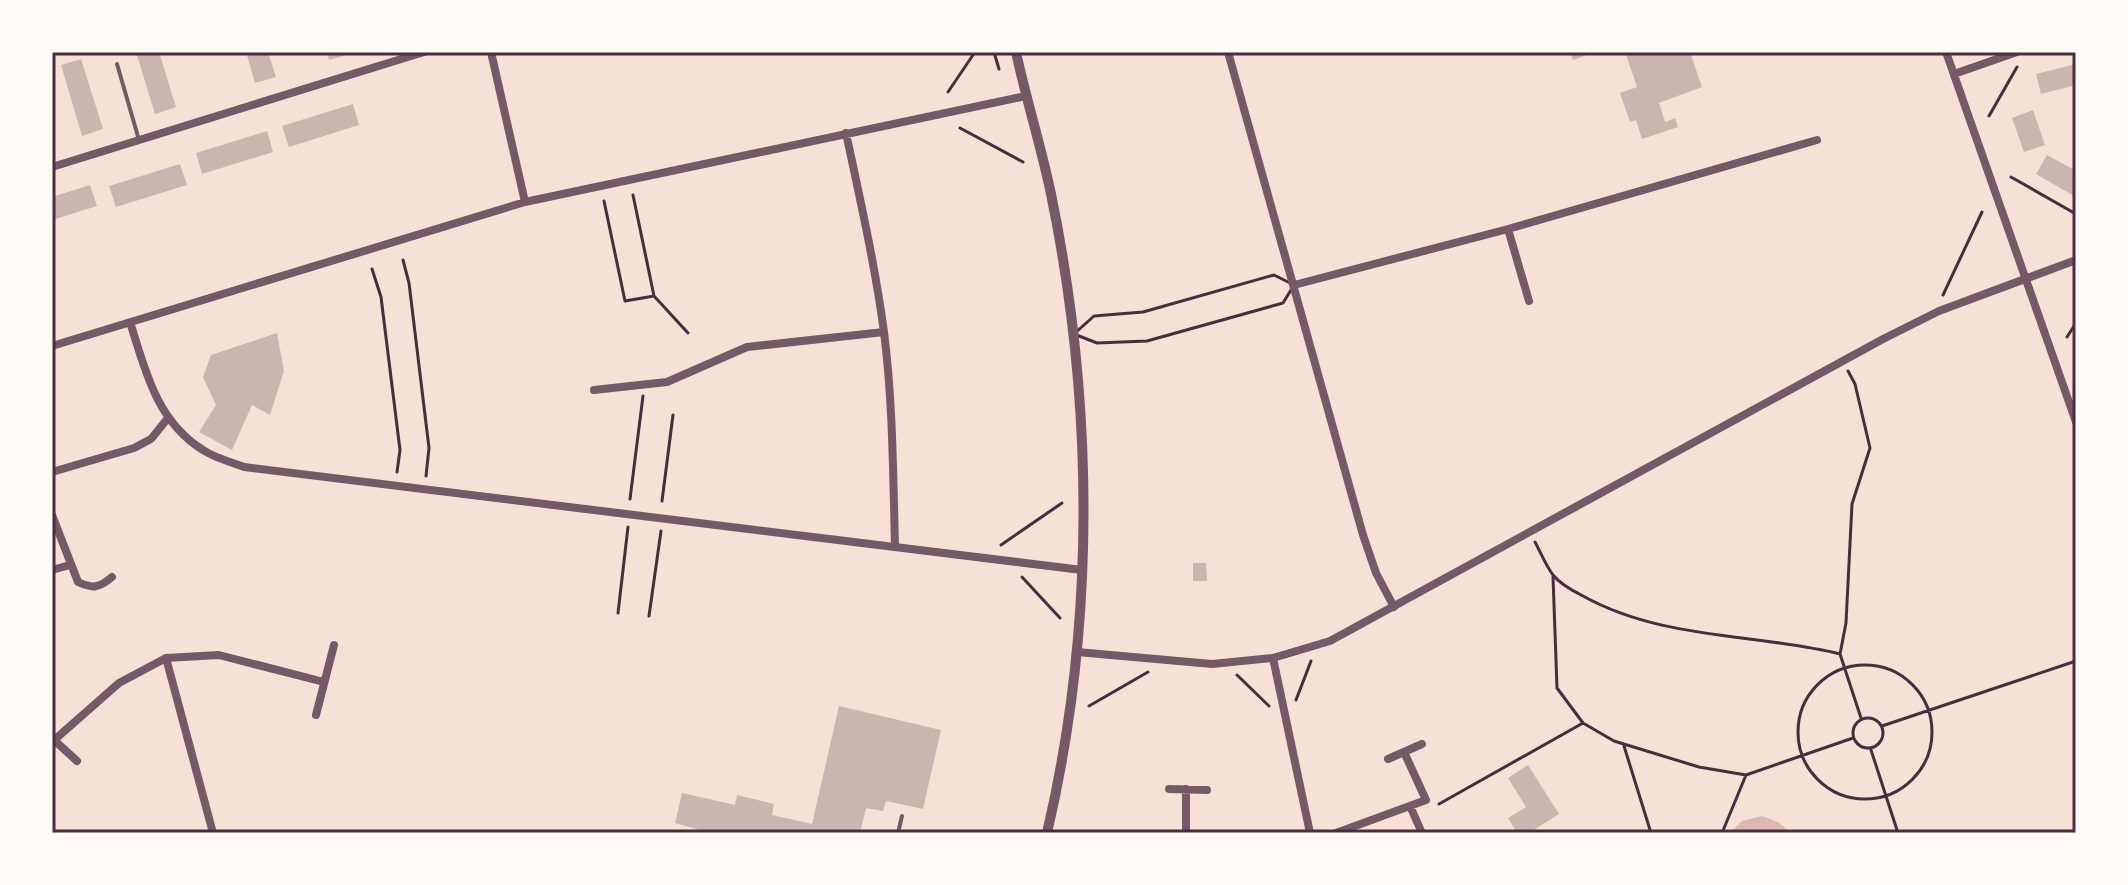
<svg xmlns="http://www.w3.org/2000/svg" width="2128" height="885" viewBox="0 0 2128 885" font-family="Overpass,sans-serif">
<style>
.water{fill:#dcb8b0}
.building{fill:#ccb4b1}
.lines{fill:none;stroke-linecap:round;stroke-linejoin:round}
.path{stroke:#4a2c40;stroke-width:3}
.service{stroke:#755966;stroke-width:4}
.minor{stroke:#755966;stroke-width:8}
.tertiary{stroke:#755966;stroke-width:10}
.neatline{fill:none;stroke:#4a2c40;stroke-width:3}
</style>
<rect width="100%" height="100%" fill="#f7e1d7"/>
<!-- water -->
<path class="water" d="M 1762,816 L 1778,822 L 1791,833 L 1730,833 L 1742,821 Z"/>
<!-- building -->
<path class="building" d="M 136,52 L 159,52 L 176,107 L 155,114 Z
M 246,52 L 268,52 L 276,77 L 255,83 Z
M 327,52 L 353,52 L 353,53 L 329,60 Z
M 1570,52 L 1595,52 L 1573,60 Z
M 1625,52 L 1690,52 L 1702,87 L 1659,103 L 1665,122 L 1675,118 L 1678,127 L 1642,139 L 1636,120 L 1630,122 L 1620,93 L 1637,87 Z
M 81,59 L 103,129 L 82,136 L 61,65 Z
M 2076,64 L 2076,85 L 2041,94 L 2036,74 Z
M 353,104 L 359,125 L 289,147 L 282,126 Z
M 2033,110 L 2045,145 L 2024,152 L 2012,118 Z
M 267,131 L 273,152 L 202,174 L 196,153 Z
M 2047,155 L 2076,171 L 2076,197 L 2036,174 Z
M 180,164 L 187,185 L 116,207 L 109,186 Z
M 90,185 L 97,206 L 52,220 L 52,197 Z
M 277,333 L 284,371 L 270,415 L 252,405 L 232,450 L 199,432 L 216,405 L 203,377 L 211,355 Z
M 1193,563 L 1206,563 L 1207,581 L 1193,581 Z
M 839,706 L 941,730 L 923,809 L 886,801 L 883,811 L 866,808 L 860,833 L 710,833 L 675,823 L 682,793 L 735,805 L 737,795 L 774,804 L 772,815 L 812,824 Z
M 1528,765 L 1559,814 L 1529,833 L 1517,833 L 1508,818 L 1526,807 L 1508,778 Z"/>
<g class="lines">
<!-- path -->
<path class="path" d="M 994,52 L 999,69
M 948,92 L 975,52
M 1989,116 L 2017,67
M 960,128 L 1023,162
M 2011,177 L 2076,214
M 633,195 L 654,296
M 604,201 L 625,301 L 654,296 L 688,333
M 403,260 L 409,283 L 429,448 L 426,476
M 372,269 L 381,297 L 400,450 L 397,472
M 1274,275 L 1294,285 L 1283,303 L 1147,341 L 1097,343 L 1074,334 L 1094,316 L 1143,312 Z
M 1943,295 L 1982,212
M 2067,337 L 2076,323
M 630,499 L 643,396
M 662,501 L 673,415
M 1535,542 C 1541,553 1546,566 1553,575 C 1560,584 1573,591 1583,596 C 1662,640 1754,633 1840,654 L 1846,623 L 1852,504 L 1870,448 L 1855,384 L 1848,371
M 1001,545 L 1062,503
M 1022,577 L 1060,618
M 1553,577 L 1557,688 L 1583,723 L 1614,741 L 1699,767 L 1746,775 L 1853,738
M 618,613 L 628,527
M 649,616 L 661,531
M 1840,654 L 1861,718
M1798 732a67 67 0 1 1 134 0a67 67 0 1 1-134 0Z
M 1237,675 L 1269,706
M 1296,700 L 1311,661
M 1089,706 L 1148,672
M1853 733a15 15 0 1 1 30 0a15 15 0 1 1-30 0Z
M 1882,726 L 2076,661
M 1624,746 L 1651,833
M 1871,750 L 1898,833
M 1439,804 L 1583,723
M 1722,833 L 1746,775"/>
<!-- service -->
<path class="service" d="M 117,64 L 139,140
M 898,833 L 902,816"/>
<!-- minor -->
<path class="minor" d="M 491,52 L 525,202
M 1228,52 L 1363,535 L 1376,573 L 1394,607
M 1946,52 L 2076,422
M 1954,74 L 2017,52
M 846,133 C 860,199 875,265 884,332 C 893,403 893,474 895,546
M 52,167 L 424,52
M 1508,229 L 1529,301
M 1294,285 L 1508,229 L 1817,140
M 130,322 C 145,370 157,422 203,450 C 215,458 231,462 244,467 L 1082,570
M 52,346 L 525,202 L 1026,96
M 594,390 L 667,382 L 747,347 L 884,332
M 52,472 L 134,448 L 151,439 L 168,418
M 52,515 L 78,582 C 93,589 99,588 112,577
M 52,570 L 70,565
M 1077,652 L 1212,664 L 1273,658 L 1330,641 L 1883,339 L 1939,311 L 2076,260
M 166,658 L 219,655 L 324,682
M 1273,658 L 1310,833
M 316,715 L 334,645
M 54,740 L 77,761
M 52,742 L 119,683 L 166,658 L 213,833
M 1388,759 L 1422,744
M 1169,789 L 1207,790
M 1186,789 L 1186,833
M 1410,806 L 1422,833
M 1336,833 L 1426,800 L 1404,752"/>
<!-- tertiary -->
<path class="tertiary" d="M 1016,52 C 1026,99 1041,146 1051,194 C 1094,403 1096,624 1047,833"/>
</g>
<!-- border -->
<rect width="2128" height="885" fill="none" stroke="#fffaf5" stroke-width="108"/>
<rect x="54" y="54" width="2020" height="777" class="neatline"/>
</svg>
